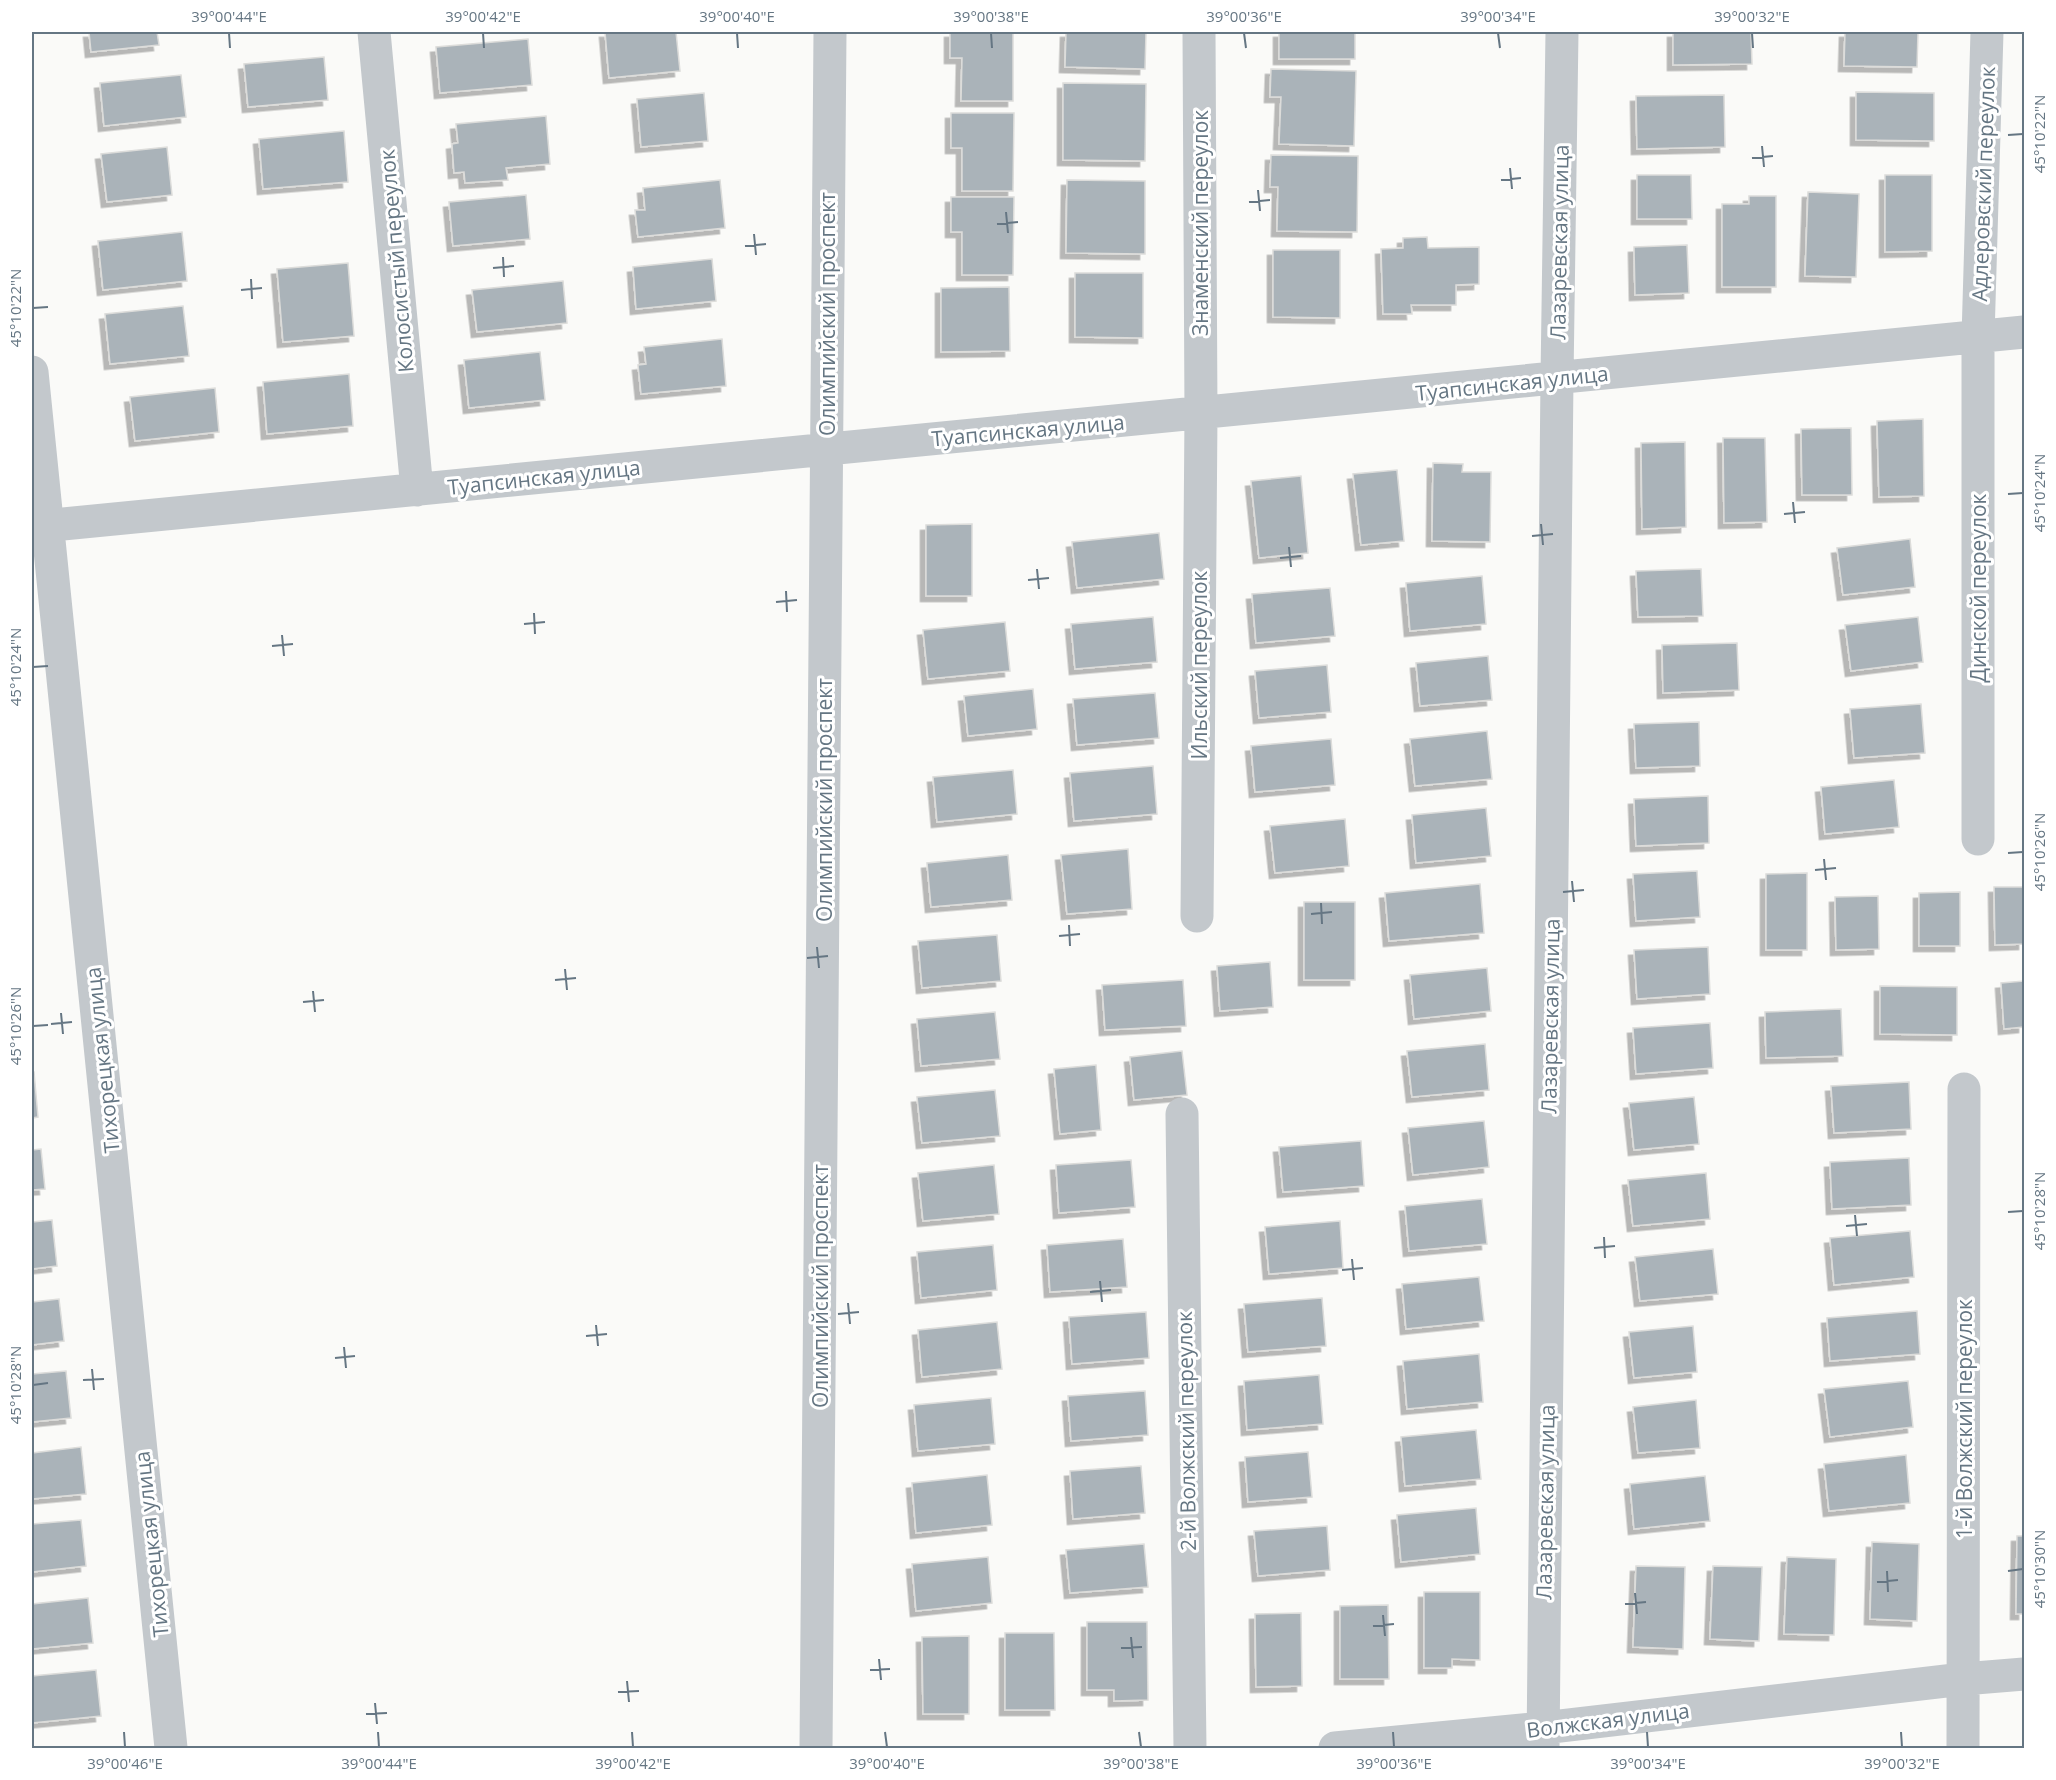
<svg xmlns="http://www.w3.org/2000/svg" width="2056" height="1780" viewBox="0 0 2056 1780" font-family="'Open Sans',sans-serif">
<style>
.building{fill:#aab3b9;stroke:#dcdcda;stroke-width:1.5;filter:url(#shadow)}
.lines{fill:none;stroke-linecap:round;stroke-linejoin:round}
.street{stroke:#c3c8cc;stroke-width:33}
.ticks{fill:none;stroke:#657683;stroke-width:2}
.labels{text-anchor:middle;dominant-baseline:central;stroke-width:6;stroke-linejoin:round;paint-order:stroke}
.street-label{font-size:21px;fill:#657683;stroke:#fff}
.neatline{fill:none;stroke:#657683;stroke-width:2}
.ticks-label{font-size:15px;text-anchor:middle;fill:#657683}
</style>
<defs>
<filter id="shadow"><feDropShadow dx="-5.5" dy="5.5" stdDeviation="0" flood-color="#0004"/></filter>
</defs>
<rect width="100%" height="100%" fill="#fafaf8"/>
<!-- building -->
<path class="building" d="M 89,32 L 157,32 L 159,45 L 91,52 Z
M 605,32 L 676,32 L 680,71 L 609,78 Z
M 950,32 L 1013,32 L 1013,101 L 961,101 L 962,58 L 950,58 Z
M 1066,32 L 1146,32 L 1145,69 L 1065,67 Z
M 1279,32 L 1355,32 L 1355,59 L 1279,59 Z
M 1673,32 L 1751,32 L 1752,64 L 1673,65 Z
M 1845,32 L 1918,32 L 1917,67 L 1844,66 Z
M 528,39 L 532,85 L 440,93 L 436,47 Z
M 324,57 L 328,100 L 248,107 L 244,64 Z
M 1271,69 L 1356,71 L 1354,146 L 1279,144 L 1281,97 L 1270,97 Z
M 181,75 L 186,117 L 104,126 L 100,83 Z
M 1063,83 L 1146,84 L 1145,161 L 1063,160 Z
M 1856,92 L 1934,93 L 1934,141 L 1856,140 Z
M 704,93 L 708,141 L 641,147 L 637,99 Z
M 1724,95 L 1725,147 L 1637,149 L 1636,96 Z
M 951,113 L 1014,113 L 1013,191 L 962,191 L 962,148 L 951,148 Z
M 546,116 L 550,164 L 506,168 L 508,180 L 465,183 L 464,172 L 454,173 L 452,144 L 458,143 L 456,124 Z
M 344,131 L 348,182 L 263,189 L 259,139 Z
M 167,147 L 172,195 L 107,202 L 101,154 Z
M 1271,155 L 1358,156 L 1357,232 L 1277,231 L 1278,187 L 1270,187 Z
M 1637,175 L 1691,175 L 1692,219 L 1637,219 Z
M 1885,175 L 1932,175 L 1932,251 L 1885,252 Z
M 720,180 L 725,228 L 638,237 L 635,210 L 645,210 L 643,188 Z
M 1067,180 L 1145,181 L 1145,254 L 1066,253 Z
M 1808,192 L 1859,194 L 1856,277 L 1805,276 Z
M 526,195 L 530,239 L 453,246 L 449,202 Z
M 1749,196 L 1776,196 L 1776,287 L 1722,287 L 1722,204 L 1749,204 Z
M 951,197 L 1014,197 L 1013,275 L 962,275 L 962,232 L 951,232 Z
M 182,232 L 187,281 L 103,290 L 98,241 Z
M 1427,237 L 1428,248 L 1479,247 L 1479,284 L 1456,285 L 1456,305 L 1411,305 L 1412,314 L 1383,314 L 1381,249 L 1403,248 L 1403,238 Z
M 1687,245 L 1689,293 L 1635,295 L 1634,247 Z
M 1273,250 L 1340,250 L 1340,318 L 1273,317 Z
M 712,259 L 716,301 L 636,309 L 633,267 Z
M 348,263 L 354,336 L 283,342 L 277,269 Z
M 1075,273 L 1143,273 L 1143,338 L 1075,337 Z
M 563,281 L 567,323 L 477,332 L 472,290 Z
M 1009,287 L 1010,351 L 941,352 L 941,288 Z
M 183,306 L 189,356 L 110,364 L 105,314 Z
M 722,339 L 726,386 L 641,394 L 638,365 L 646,364 L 644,347 Z
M 540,352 L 545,400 L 469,408 L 464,360 Z
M 349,374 L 353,426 L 267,434 L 263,382 Z
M 215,388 L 219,432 L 135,441 L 130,397 Z
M 1923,419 L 1924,496 L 1879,497 L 1877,421 Z
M 1851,428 L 1852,495 L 1802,495 L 1801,429 Z
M 1723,438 L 1765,438 L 1767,522 L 1724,523 Z
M 1685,442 L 1686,527 L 1642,529 L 1641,443 Z
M 1433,463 L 1463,464 L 1462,472 L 1491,472 L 1490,542 L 1432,541 Z
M 1397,470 L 1404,541 L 1361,545 L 1353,474 Z
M 1301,476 L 1308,553 L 1259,558 L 1251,481 Z
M 972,524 L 972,596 L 926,596 L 926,525 Z
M 1159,533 L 1164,579 L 1077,588 L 1072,542 Z
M 1910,539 L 1915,587 L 1843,595 L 1837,548 Z
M 1701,569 L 1703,616 L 1638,617 L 1636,571 Z
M 1482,576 L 1486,624 L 1410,631 L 1406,583 Z
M 1330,588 L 1335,636 L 1256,643 L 1252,594 Z
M 1153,617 L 1157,662 L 1075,669 L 1071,624 Z
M 1918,617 L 1923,662 L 1851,671 L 1845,625 Z
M 1005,622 L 1010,671 L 928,679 L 923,630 Z
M 1737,643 L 1739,690 L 1663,693 L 1662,645 Z
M 1488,656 L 1492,700 L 1420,706 L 1416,663 Z
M 1327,665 L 1331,712 L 1259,718 L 1255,671 Z
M 1033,689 L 1037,729 L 968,736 L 964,696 Z
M 1155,693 L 1159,738 L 1077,745 L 1073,699 Z
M 1921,704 L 1925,753 L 1854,758 L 1850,709 Z
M 1699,722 L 1700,766 L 1636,768 L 1634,724 Z
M 1487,731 L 1492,779 L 1415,786 L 1410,739 Z
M 1331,739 L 1335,785 L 1255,792 L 1251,746 Z
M 1153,766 L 1157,814 L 1074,821 L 1070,773 Z
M 1013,770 L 1017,814 L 937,822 L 933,777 Z
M 1894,780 L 1899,827 L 1825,834 L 1821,787 Z
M 1708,796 L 1709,843 L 1636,846 L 1634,799 Z
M 1486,808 L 1491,856 L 1416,863 L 1412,815 Z
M 1345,819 L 1349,866 L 1275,873 L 1270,826 Z
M 1128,849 L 1132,909 L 1067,914 L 1061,855 Z
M 1008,855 L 1012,900 L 931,907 L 927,863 Z
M 1697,871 L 1700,917 L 1636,921 L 1633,874 Z
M 1807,873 L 1807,950 L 1766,950 L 1766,874 Z
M 1480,884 L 1484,933 L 1389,941 L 1385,893 Z
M 1994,887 L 2024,887 L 2024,944 L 1995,945 Z
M 1960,892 L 1960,946 L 1919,946 L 1919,893 Z
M 1878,896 L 1879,949 L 1836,950 L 1835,897 Z
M 1304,902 L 1355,902 L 1355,980 L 1304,980 Z
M 997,935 L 1001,981 L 922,988 L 918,941 Z
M 1708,947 L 1710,994 L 1637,999 L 1634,950 Z
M 1270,962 L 1273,1007 L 1220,1011 L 1217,966 Z
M 1487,968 L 1491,1011 L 1414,1019 L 1410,975 Z
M 1183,980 L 1186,1026 L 1105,1030 L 1102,985 Z
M 2024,981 L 2024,1027 L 2004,1029 L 2001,983 Z
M 1880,986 L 1957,987 L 1957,1035 L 1880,1034 Z
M 1841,1009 L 1843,1056 L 1766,1058 L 1765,1012 Z
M 995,1012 L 1000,1059 L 921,1066 L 917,1019 Z
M 1710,1023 L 1713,1068 L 1636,1074 L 1633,1028 Z
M 1485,1044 L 1489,1090 L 1412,1097 L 1407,1051 Z
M 1182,1051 L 1187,1095 L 1134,1100 L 1130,1057 Z
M 1096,1065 L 1101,1130 L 1060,1134 L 1054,1069 Z
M 32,1072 L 34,1072 L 38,1117 L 32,1118 Z
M 1909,1082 L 1911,1129 L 1834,1133 L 1831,1086 Z
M 995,1090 L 1000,1136 L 922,1143 L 917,1097 Z
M 1694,1097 L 1699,1144 L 1634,1150 L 1629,1103 Z
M 1484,1121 L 1489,1167 L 1413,1175 L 1408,1128 Z
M 1361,1141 L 1364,1186 L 1283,1192 L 1279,1147 Z
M 41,1149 L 45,1189 L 32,1190 L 32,1150 Z
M 1909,1158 L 1911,1205 L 1832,1209 L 1830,1162 Z
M 1131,1160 L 1135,1207 L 1059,1213 L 1056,1165 Z
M 994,1165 L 999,1214 L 923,1221 L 918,1173 Z
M 1706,1173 L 1710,1219 L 1633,1226 L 1628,1180 Z
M 1482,1199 L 1487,1244 L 1409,1251 L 1405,1206 Z
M 52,1220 L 57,1266 L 32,1269 L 32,1222 Z
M 1340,1221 L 1343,1268 L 1269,1274 L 1265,1227 Z
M 1910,1231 L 1914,1277 L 1834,1285 L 1830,1238 Z
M 1123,1239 L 1127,1287 L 1050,1292 L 1047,1245 Z
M 993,1245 L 997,1290 L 921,1298 L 917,1252 Z
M 1713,1249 L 1718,1294 L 1640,1301 L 1635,1257 Z
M 1479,1277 L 1484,1321 L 1406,1329 L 1402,1284 Z
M 1322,1298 L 1326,1346 L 1248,1352 L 1244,1304 Z
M 59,1299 L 64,1341 L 32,1345 L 32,1302 Z
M 1917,1311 L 1920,1354 L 1830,1361 L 1827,1318 Z
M 1146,1312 L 1149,1358 L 1072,1364 L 1069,1317 Z
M 997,1322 L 1002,1369 L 922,1377 L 918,1330 Z
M 1693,1326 L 1697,1372 L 1634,1378 L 1629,1332 Z
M 1479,1354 L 1483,1402 L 1407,1409 L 1403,1361 Z
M 66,1371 L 71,1418 L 32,1422 L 32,1374 Z
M 1319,1375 L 1323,1424 L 1247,1430 L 1244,1381 Z
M 1908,1381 L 1913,1427 L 1830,1437 L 1824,1389 Z
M 1145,1391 L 1148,1435 L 1071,1441 L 1068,1396 Z
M 991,1398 L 995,1444 L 918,1451 L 914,1405 Z
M 1696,1400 L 1700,1448 L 1638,1453 L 1633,1407 Z
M 1476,1430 L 1481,1479 L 1405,1486 L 1401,1437 Z
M 81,1447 L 86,1494 L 32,1499 L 32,1453 Z
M 1308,1452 L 1312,1497 L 1248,1502 L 1245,1457 Z
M 1906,1455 L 1910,1503 L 1829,1511 L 1824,1464 Z
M 1141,1466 L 1145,1513 L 1073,1519 L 1070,1471 Z
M 987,1475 L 992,1525 L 916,1533 L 912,1483 Z
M 1705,1476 L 1710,1521 L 1634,1529 L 1630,1484 Z
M 1476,1508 L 1480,1554 L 1401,1562 L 1397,1515 Z
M 81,1520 L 86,1566 L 32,1572 L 32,1524 Z
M 1327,1526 L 1330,1570 L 1258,1576 L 1254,1531 Z
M 2017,1536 L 2024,1536 L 2024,1614 L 2016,1614 Z
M 1872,1542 L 1919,1544 L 1917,1621 L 1870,1619 Z
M 1144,1544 L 1148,1587 L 1070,1593 L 1066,1550 Z
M 988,1557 L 992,1603 L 916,1611 L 912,1564 Z
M 1787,1557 L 1836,1559 L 1834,1635 L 1784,1634 Z
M 1636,1566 L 1685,1567 L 1683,1649 L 1633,1647 Z
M 1713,1566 L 1762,1567 L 1759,1641 L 1710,1639 Z
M 1424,1592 L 1480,1592 L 1480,1660 L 1452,1659 L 1452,1668 L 1424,1668 Z
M 88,1598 L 93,1643 L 32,1649 L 32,1604 Z
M 1388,1605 L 1389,1679 L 1340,1679 L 1340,1606 Z
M 1301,1613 L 1302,1686 L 1256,1687 L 1255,1614 Z
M 1087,1622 L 1147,1622 L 1148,1700 L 1114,1701 L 1114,1690 L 1087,1690 Z
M 1005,1633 L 1054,1633 L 1055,1710 L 1005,1710 Z
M 969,1636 L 969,1714 L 923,1714 L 922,1637 Z
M 96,1670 L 101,1716 L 32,1723 L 32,1676 Z"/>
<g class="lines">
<!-- street -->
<path class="street" d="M 374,32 L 417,490
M 32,372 L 171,1748
M 32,527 L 2024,332
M 1978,839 L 1978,337 L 1987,32
M 1197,916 L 1201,414 L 1199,32
M 1182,1114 L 1190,1748
M 816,1748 L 830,32
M 1335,1748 L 1543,1728 L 1963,1679 L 2024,1674
M 1543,1748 L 1557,378 L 1562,32
M 1963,1748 L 1964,1089"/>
</g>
<!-- ticks -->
<path class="ticks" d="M 229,33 L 230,48M 483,33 L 484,48M 737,33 L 738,48M 991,33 L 992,48M 1244,33 L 1246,48M 1498,33 L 1500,48M 1752,33 L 1753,48M 2008,135 L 2023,134M 1762,146 L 1764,167M 1752,158 L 1773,156M 1510,168 L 1512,189M 1501,180 L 1521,178M 1258,190 L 1260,211M 1249,202 L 1270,200M 1006,212 L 1008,233M 997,224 L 1018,222M 754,234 L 756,255M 745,246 L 766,244M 503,257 L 504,277M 493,268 L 514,266M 251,279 L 252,299M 241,290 L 262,288M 33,308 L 48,307M 2008,494 L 2023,493M 1793,502 L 1795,523M 1784,514 L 1805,512M 1541,524 L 1543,545M 1532,536 L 1553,534M 1289,547 L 1291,567M 1280,558 L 1301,556M 1037,569 L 1039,589M 1028,580 L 1049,578M 786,591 L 787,612M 776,602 L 797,600M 534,613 L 535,634M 524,624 L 545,622M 282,635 L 284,656M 272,646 L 293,644M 33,667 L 48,666M 2008,853 L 2023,852M 1824,859 L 1826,880M 1815,870 L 1836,868M 1572,881 L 1574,902M 1563,892 L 1584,890M 1321,903 L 1322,924M 1311,914 L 1332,912M 1069,925 L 1070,946M 1059,936 L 1080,934M 817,947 L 819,968M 807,958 L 828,956M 565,969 L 567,990M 555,980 L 576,978M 313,991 L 315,1012M 303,1002 L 324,1000M 61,1013 L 63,1034M 51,1024 L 72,1022M 33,1026 L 48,1025M 2008,1212 L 2023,1211M 1855,1215 L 1857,1236M 1846,1226 L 1867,1224M 1604,1237 L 1605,1258M 1594,1248 L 1615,1246M 1352,1259 L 1354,1280M 1342,1270 L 1363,1268M 1100,1281 L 1102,1302M 1090,1292 L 1111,1290M 848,1303 L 850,1324M 838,1314 L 859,1312M 596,1325 L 598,1346M 586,1336 L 607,1334M 344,1347 L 346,1368M 335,1358 L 355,1356M 92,1369 L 94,1390M 83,1380 L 104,1379M 33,1385 L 48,1383M 1887,1571 L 1888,1592M 2008,1571 L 2023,1569M 1877,1582 L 1898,1580M 1635,1593 L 1637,1614M 1625,1604 L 1646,1602M 1383,1615 L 1385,1636M 1373,1626 L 1394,1624M 1131,1637 L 1133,1658M 1121,1648 L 1142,1647M 879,1659 L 881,1680M 870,1670 L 890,1669M 627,1681 L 629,1702M 618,1692 L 639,1691M 375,1703 L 377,1724M 366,1714 L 387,1713M 124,1732 L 125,1747M 378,1732 L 379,1747M 632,1732 L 633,1747M 885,1732 L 887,1747M 1139,1732 L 1141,1747M 1393,1732 L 1394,1747M 1647,1732 L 1648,1747M 1901,1732 L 1902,1747"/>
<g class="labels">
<!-- street labels -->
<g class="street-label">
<text transform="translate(1983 184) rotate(-88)">Адлеровский переулок</text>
<text transform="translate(1200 223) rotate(-90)">Знаменский переулок</text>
<text transform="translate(1559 242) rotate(-89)">Лазаревская улица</text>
<text transform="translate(396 261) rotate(-95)">Колосистый переулок</text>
<text transform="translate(827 314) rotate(-90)">Олимпийский проспект</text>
<text transform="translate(1512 383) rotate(-6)">Туапсинская улица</text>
<text transform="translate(1028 430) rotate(-5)">Туапсинская улица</text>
<text transform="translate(544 477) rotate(-6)">Туапсинская улица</text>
<text transform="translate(1978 588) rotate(-90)">Динской переулок</text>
<text transform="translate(1199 665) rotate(-90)">Ильский переулок</text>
<text transform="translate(824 800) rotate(-90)">Олимпийский проспект</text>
<text transform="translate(1550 1016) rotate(-89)">Лазаревская улица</text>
<text transform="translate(102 1060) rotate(-96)">Тихорецкая улица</text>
<text transform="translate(820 1286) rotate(-90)">Олимпийский проспект</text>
<text transform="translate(1964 1419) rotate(-90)">1-й Волжский переулок</text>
<text transform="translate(1186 1431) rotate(-91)">2-й Волжский переулок</text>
<text transform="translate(1545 1502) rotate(-89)">Лазаревская улица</text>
<text transform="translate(151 1544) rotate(-96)">Тихорецкая улица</text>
<text transform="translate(1608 1720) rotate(-7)">Волжская улица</text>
</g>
</g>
<!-- border -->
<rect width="2056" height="1780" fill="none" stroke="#ffffff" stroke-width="66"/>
<rect x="33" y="33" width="1990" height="1714" class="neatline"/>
<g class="ticks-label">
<text x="229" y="22">39°00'44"E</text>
<text x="483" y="22">39°00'42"E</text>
<text x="737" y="22">39°00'40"E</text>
<text x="991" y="22">39°00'38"E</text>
<text x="1244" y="22">39°00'36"E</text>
<text x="1498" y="22">39°00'34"E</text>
<text x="1752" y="22">39°00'32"E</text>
<text transform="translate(2040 134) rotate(-90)" y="5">45°10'22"N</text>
<text transform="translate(16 308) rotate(-90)" y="5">45°10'22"N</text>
<text transform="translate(2040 493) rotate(-90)" y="5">45°10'24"N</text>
<text transform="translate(16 667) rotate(-90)" y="5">45°10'24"N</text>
<text transform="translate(2040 852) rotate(-90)" y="5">45°10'26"N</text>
<text transform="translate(16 1026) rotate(-90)" y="5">45°10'26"N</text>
<text transform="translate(2040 1211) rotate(-90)" y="5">45°10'28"N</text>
<text transform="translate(16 1385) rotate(-90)" y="5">45°10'28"N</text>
<text transform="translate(2040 1569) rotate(-90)" y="5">45°10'30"N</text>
<text x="125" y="1769">39°00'46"E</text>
<text x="379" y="1769">39°00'44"E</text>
<text x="633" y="1769">39°00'42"E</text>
<text x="887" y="1769">39°00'40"E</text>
<text x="1141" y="1769">39°00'38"E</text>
<text x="1394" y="1769">39°00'36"E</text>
<text x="1648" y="1769">39°00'34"E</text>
<text x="1902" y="1769">39°00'32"E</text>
</g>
</svg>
